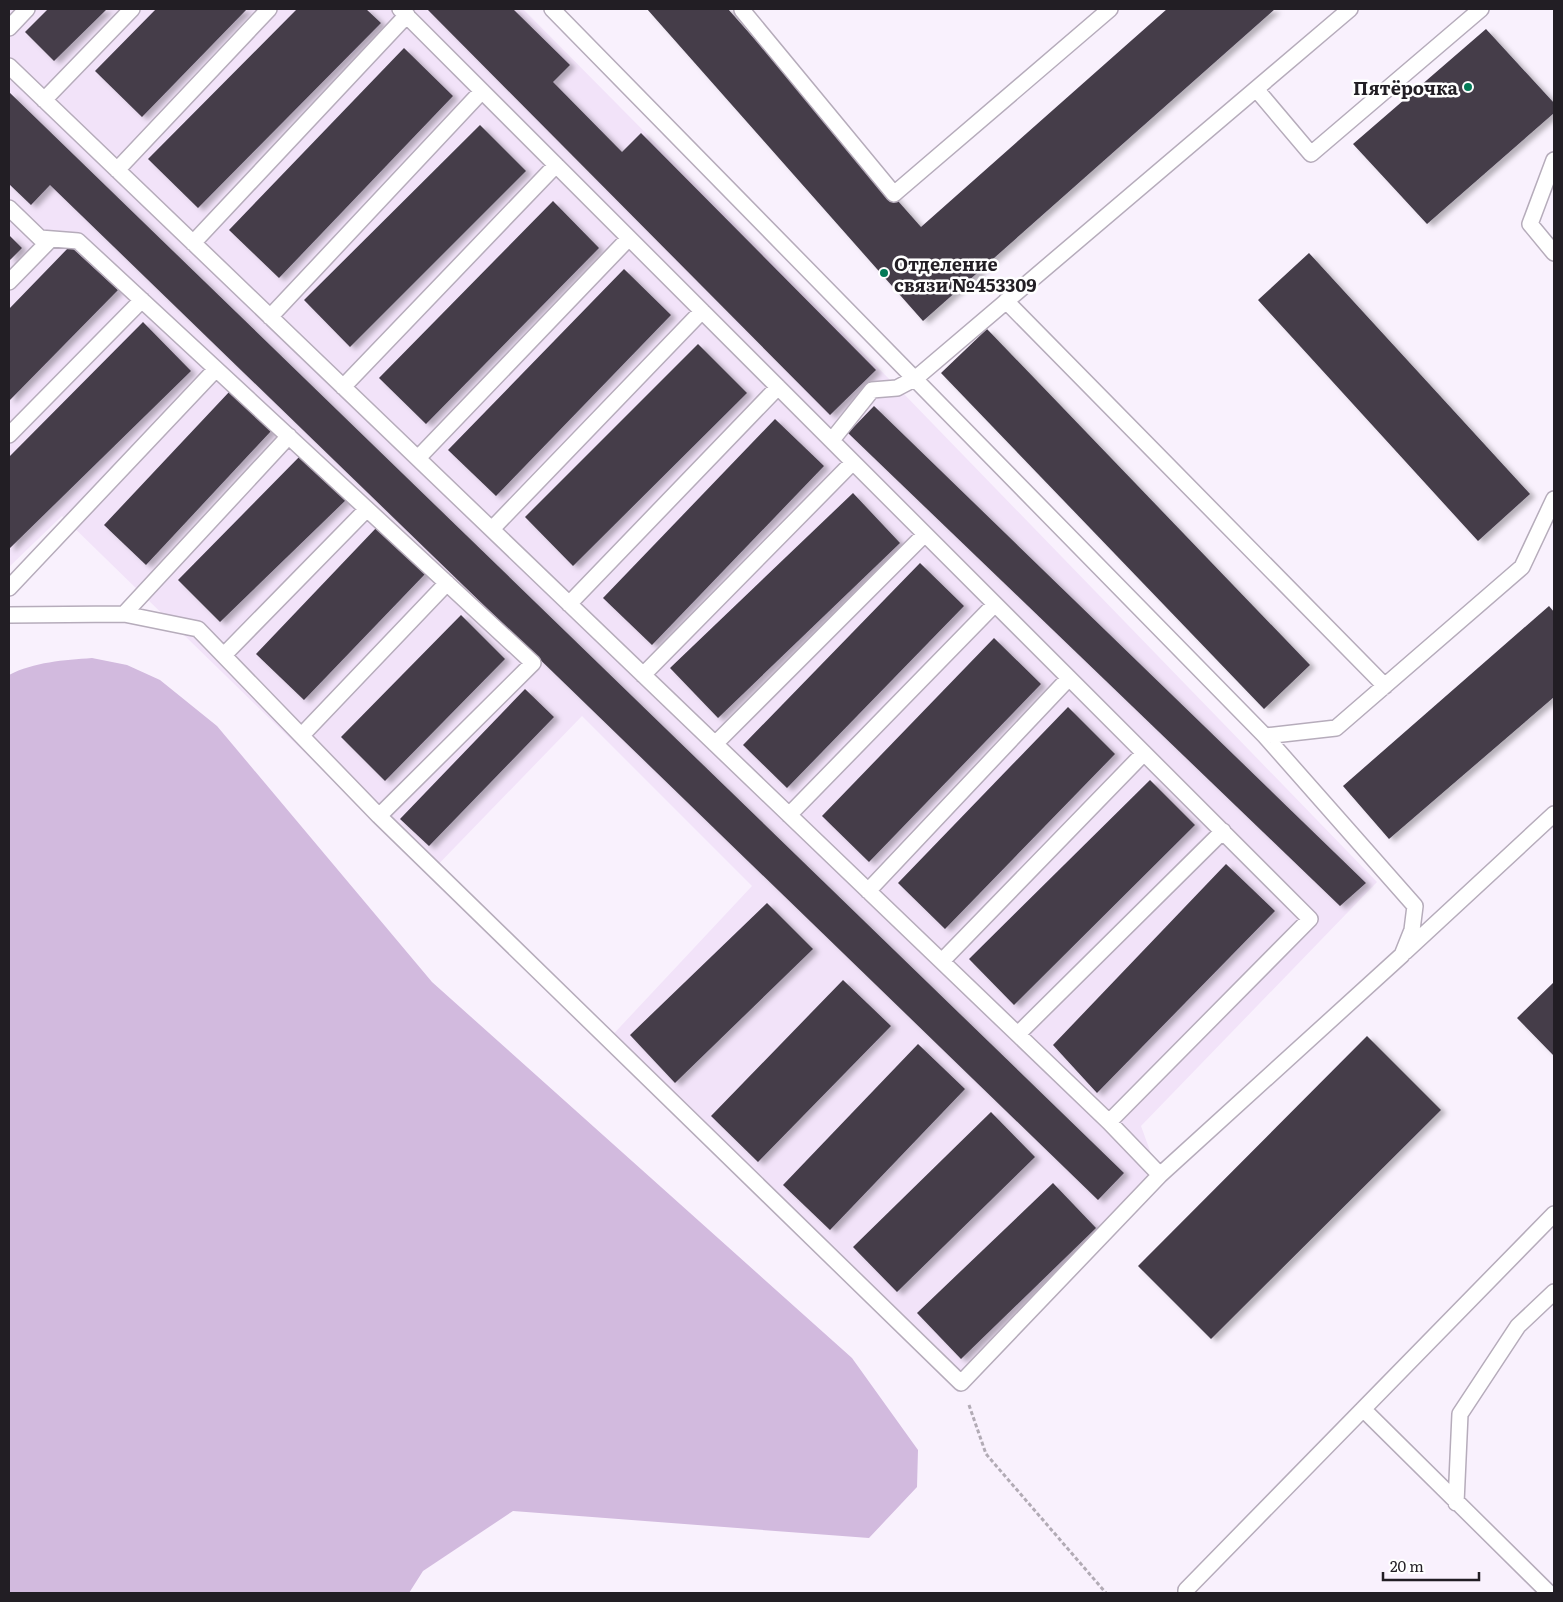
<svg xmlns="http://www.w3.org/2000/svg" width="1563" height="1602" viewBox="0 0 1563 1602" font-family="Literata,serif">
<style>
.built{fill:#f2e3f9}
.green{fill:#d2bade}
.building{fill:#443c49;filter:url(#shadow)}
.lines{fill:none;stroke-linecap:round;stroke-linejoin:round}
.lane-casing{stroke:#b6acbb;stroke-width:18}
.path{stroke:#b2abb5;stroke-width:3;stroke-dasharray:4 2.5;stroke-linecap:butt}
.lane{stroke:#fff;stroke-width:15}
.poi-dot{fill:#047a57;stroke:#fff;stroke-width:2}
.labels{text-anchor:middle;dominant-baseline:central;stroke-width:5;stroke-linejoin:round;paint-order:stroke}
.poi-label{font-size:18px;font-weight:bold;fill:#221e24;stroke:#fff;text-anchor:end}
</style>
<defs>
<filter id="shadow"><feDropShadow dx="5.5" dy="3" stdDeviation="2.5" flood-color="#0004"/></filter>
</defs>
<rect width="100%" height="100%" fill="#f9f1fd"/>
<!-- built -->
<path class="built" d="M 9,9 L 523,9 L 902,392 L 1377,882 L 1141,1126 L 1161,1181 L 959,1390 L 606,1042 L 752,886 L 582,716 L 429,874 L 62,516 L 9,567 Z"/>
<!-- green -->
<path class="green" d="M 92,658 L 127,665 L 160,680 L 217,726 L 432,982 L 852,1358 L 918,1450 L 917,1487 L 869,1538 L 513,1511 L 423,1571 L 409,1593 L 9,1593 L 9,675 C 34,662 64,660 92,658 Z"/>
<!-- building -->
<path class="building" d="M 48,9 L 107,9 L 54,61 L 25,32 Z
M 156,9 L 247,9 L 142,117 L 95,71 Z
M 297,9 L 366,9 L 381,23 L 198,208 L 148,159 Z
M 427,9 L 513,9 L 570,65 L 553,82 L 622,152 L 641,133 L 876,370 L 830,415 Z
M 647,9 L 728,9 L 921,227 L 1167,9 L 1275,9 L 923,321 Z
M 1486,29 L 1554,103 L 1554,113 L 1427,224 L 1353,144 Z
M 404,48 L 453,96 L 279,278 L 229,230 Z
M 9,92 L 1124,1173 L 1098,1200 L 50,185 L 31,205 L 9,184 Z
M 480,125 L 526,171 L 350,347 L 304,300 Z
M 553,201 L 599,248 L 426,424 L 379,378 Z
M 9,235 L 22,248 L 9,261 Z
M 70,246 L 118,290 L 9,401 L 9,309 Z
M 1309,253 L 1530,494 L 1478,541 L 1258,300 Z
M 624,269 L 671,315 L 496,496 L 448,450 Z
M 143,322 L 191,371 L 9,549 L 9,457 Z
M 987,329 L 1310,665 L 1264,709 L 941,373 Z
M 698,344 L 747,393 L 573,566 L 525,517 Z
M 230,391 L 272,430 L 146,565 L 104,525 Z
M 874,406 L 1366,883 L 1340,906 L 848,433 Z
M 775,419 L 824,466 L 652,645 L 603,598 Z
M 304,452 L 349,497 L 220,622 L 178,580 Z
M 853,493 L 900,543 L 718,718 L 670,668 Z
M 377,527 L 426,573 L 304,700 L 256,654 Z
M 920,563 L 964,606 L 787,788 L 743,745 Z
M 1549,606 L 1554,612 L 1554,697 L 1389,839 L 1343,786 Z
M 461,615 L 505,659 L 385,781 L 341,737 Z
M 994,638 L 1041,684 L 869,862 L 822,816 Z
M 525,689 L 554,717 L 429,846 L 400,819 Z
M 1068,707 L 1115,754 L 945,929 L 898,883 Z
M 1150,780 L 1195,825 L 1014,1005 L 969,959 Z
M 1226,864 L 1275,911 L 1097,1093 L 1053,1045 Z
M 767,903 L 813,949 L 675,1083 L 630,1035 Z
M 843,980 L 891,1026 L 758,1162 L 711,1116 Z
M 1554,982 L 1554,1056 L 1517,1018 Z
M 1367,1036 L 1441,1110 L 1211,1339 L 1138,1266 Z
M 918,1044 L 965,1089 L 830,1230 L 783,1185 Z
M 991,1112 L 1035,1157 L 897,1292 L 853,1247 Z
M 1053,1183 L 1096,1228 L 961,1359 L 917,1313 Z"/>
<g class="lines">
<defs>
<path id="lane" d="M 400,9 L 1310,919 L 1109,1122
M 552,9 L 1265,736 L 1336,728 L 1522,567 L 1554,499
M 742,10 L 894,194 L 1110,9
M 9,28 L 27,9
M 9,66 L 1109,1122 L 1160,1175
M 1256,89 L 1311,154 L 1481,9
M 44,100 L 132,9
M 1554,160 L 1530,224 L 1554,253
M 117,170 L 269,9
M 9,208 L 40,238 L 78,241 L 533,663 L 379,816 L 198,629 L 124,614 L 9,615
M 193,243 L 407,15
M 9,282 L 51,239
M 1006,301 L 1385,686
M 270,317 L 482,91
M 343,387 L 556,165
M 9,435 L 142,300
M 832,440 L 872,390 L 897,388 L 916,378 L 1350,9
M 418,458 L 629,238
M 492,529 L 702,311
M 9,588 L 216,369
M 569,604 L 778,387
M 124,614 L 289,436
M 224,655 L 367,509
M 643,675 L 853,462
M 302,735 L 447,583
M 715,744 L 925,534
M 789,815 L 995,604
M 379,816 L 961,1383 L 1160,1175 L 1402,955 L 1412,930 L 1415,906 L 1265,736
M 868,891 L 1069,678
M 1405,952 L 1554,814
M 942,961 L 1144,753
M 1018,1034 L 1223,831
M 1363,1409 L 1549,1593
M 1456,1503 L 1460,1414 L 1518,1326 L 1554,1292
M 1186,1593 L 1186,1590 L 1554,1214"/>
</defs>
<!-- lane casing -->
<use href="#lane" class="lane-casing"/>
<!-- path -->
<path class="path" d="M 969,1405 L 986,1454 L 1106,1593"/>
<!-- lane -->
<use href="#lane" class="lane"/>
</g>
<!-- markers -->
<g class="poi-dot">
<circle cx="1468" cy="87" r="5"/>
<circle cx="884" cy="273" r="5"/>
</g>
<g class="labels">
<!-- poi labels -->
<g class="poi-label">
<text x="1458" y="87">Пятёрочка</text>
<text x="894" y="263" text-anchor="start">Отделение<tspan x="894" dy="21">связи №453309</tspan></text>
</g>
</g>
<!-- border -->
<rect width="1563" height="1602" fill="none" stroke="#221e24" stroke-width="20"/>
<!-- scale -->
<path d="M1383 1572v8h96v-8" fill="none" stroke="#221e24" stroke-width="2.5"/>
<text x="1390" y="1572" font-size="15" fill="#221e24" stroke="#ffffff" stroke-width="4" paint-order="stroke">20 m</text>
</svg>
